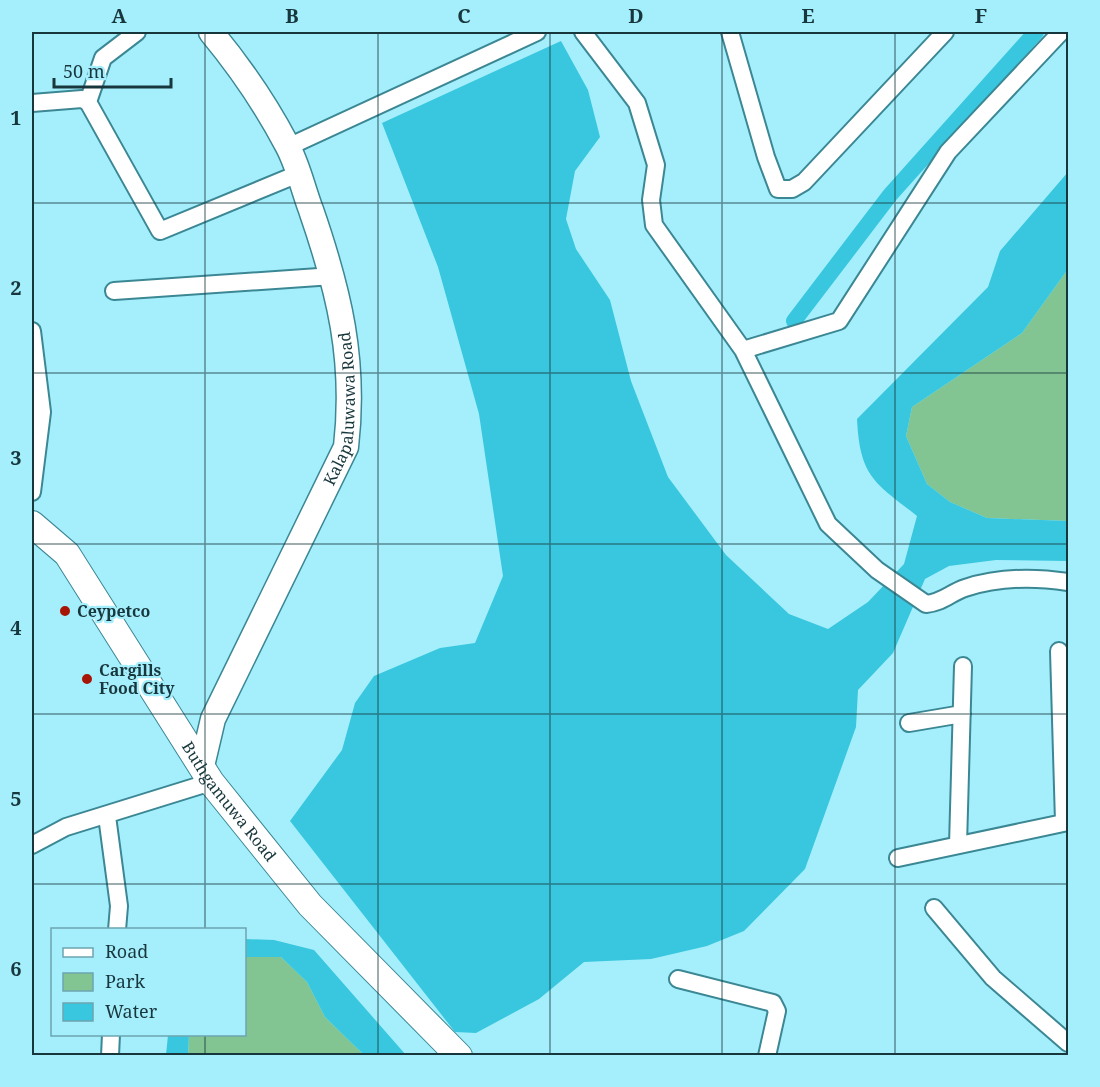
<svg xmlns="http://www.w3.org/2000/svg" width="1100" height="1087" viewBox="0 0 1100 1087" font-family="'Noto Serif',serif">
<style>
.green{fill:#83c592}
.water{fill:#38c7de}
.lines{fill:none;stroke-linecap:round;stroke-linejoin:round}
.canal{stroke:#38c7de;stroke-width:16}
.street-casing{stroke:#3c8794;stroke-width:20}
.secondary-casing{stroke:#3c8794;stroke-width:27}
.primary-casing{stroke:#3c8794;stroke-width:28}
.street{stroke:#fff;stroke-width:16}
.secondary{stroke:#fff;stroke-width:24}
.primary{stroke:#fff;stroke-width:26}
.grid{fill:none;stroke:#18373d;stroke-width:1.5;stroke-opacity:0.55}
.poi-dot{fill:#a71605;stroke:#a5effd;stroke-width:2}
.labels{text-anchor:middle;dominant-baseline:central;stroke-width:4.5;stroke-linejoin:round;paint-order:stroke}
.street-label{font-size:16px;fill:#18373d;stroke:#a5effd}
.poi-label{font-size:16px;font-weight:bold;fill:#18373d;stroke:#a5effd;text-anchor:start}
.neatline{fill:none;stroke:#18373d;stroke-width:2}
.grid-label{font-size:20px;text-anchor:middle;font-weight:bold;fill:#18373d}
</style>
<rect width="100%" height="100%" fill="#a5effd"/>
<!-- green -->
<path class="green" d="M 1068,269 L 1068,521 L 987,518 L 950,502 L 927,484 L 906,436 L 912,407 L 1022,333 Z
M 245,957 L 281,957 L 307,982 L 325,1017 L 364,1055 L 188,1056 L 189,1035 L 244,1034 Z"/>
<!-- water -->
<path class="water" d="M 561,41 L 588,90 L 600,137 L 575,171 L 566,219 L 576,249 L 610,300 L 631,381 L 668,477 L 726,555 L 789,614 L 828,629 L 868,602 L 904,564 L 917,516 C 874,482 860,477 857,419 L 988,287 L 1000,251 L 1068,172 L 1068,269 L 1022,333 L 912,407 L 906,436 L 927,484 L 950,502 L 987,518 L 1068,521 L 1068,561 L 996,560 L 949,566 L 925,579 L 893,653 L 858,690 L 856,727 L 805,869 L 744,931 L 707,946 L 651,959 L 584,962 L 539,999 L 476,1033 L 455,1032 L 290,821 L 342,750 L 355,703 L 374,676 L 440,648 L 475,643 L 503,576 L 479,414 L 438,267 L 382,123 Z
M 245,939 L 274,940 L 314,950 L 406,1055 L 364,1055 L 325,1017 L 307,982 L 281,957 L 245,957 Z
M 168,1035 L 189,1035 L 188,1055 L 166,1055 Z"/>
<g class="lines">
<!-- canal -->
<path class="canal" d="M 794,321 L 890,195 L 1036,32"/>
<defs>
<path id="street" d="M 137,32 L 103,58 L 88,102 L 160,231 L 298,174
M 583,32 L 637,103 L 656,165 L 651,200 L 654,225 L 743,350 L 828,524 L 877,570 L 926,604 C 944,602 950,593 965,588 C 998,577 1035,577 1068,582
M 730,32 L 766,157 L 778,189 L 792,189 L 804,182 L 945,32
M 32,103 L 82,99 L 88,102
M 288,147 L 537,32
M 114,291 L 333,276
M 32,331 L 42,412 L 32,492
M 743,350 L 839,321 L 948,152 L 1061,32
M 1059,651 L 1064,822
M 909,723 L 962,714
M 107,816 L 119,906 L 117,930
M 32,845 L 66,827 L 211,782
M 958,845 L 963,666
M 898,858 L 1068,822
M 934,908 L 993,978 L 1068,1043
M 678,979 L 773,1003 L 777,1011 L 767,1056
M 110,1056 L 111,1034"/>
<g id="secondary">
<path id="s1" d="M 202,766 L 213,719 L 346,447 C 356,360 339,291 311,210 C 303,189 298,165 287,145 C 266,105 240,67 211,32"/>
</g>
<g id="primary">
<path id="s2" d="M 32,524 L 67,554 L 211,782 L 310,905 L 459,1056"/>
</g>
</defs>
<!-- street casing -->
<use href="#street" class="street-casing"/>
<!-- secondary casing -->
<use href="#secondary" class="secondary-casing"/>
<!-- primary casing -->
<use href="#primary" class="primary-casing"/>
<!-- street -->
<use href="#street" class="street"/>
<!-- secondary -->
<use href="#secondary" class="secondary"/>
<!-- primary -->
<use href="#primary" class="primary"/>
</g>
<!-- grid -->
<path class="grid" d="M 205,32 L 205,930M 378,32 L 378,1056M 550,32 L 550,1056M 722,32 L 722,1056M 895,32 L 895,1056M 32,203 L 1068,203M 32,373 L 1068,373M 32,544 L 1068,544M 32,714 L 1068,714M 32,884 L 1068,884M 205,1034 L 205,1056"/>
<!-- markers -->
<g class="poi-dot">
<circle cx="65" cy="611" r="6"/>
<circle cx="87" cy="679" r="6"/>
</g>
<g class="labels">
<!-- street labels -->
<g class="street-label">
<text stroke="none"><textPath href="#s1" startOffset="388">Kalapaluwawa Road</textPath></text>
<text stroke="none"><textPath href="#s2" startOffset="342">Buthgamuwa Road</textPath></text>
</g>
<!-- poi labels -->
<g class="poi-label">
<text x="77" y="611">Ceypetco</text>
<text x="99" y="670">Cargills<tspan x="99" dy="18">Food City</tspan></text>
</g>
</g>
<!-- border -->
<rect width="1100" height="1087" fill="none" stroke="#a5effd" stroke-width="66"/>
<!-- legend -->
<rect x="51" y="928" width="195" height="108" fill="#a5effd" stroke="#6da5b0" stroke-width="1.5"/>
<rect x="63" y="948" width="30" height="9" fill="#ffffff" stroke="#6da5b0" stroke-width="1.5"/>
<text x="105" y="958" font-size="18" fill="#18373d">Road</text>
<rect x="63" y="973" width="30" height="18" fill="#83c592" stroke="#6da5b0" stroke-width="1.5"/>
<text x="105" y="988" font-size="18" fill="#18373d">Park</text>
<rect x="63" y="1003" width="30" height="18" fill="#38c7de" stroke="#6da5b0" stroke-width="1.5"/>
<text x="105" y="1018" font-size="18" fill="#18373d">Water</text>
<!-- scale -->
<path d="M54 78v9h117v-9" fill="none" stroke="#18373d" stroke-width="3"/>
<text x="63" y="78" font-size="18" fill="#18373d" stroke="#a5effd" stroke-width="4.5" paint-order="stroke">50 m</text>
<rect x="33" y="33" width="1034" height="1021" class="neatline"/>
<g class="grid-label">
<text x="119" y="23">A</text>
<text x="292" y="23">B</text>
<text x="464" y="23">C</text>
<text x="636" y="23">D</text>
<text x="808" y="23">E</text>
<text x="981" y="23">F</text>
<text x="16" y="125">1</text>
<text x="16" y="295">2</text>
<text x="16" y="465">3</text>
<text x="16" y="635">4</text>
<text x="16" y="806">5</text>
<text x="16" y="976">6</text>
</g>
</svg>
